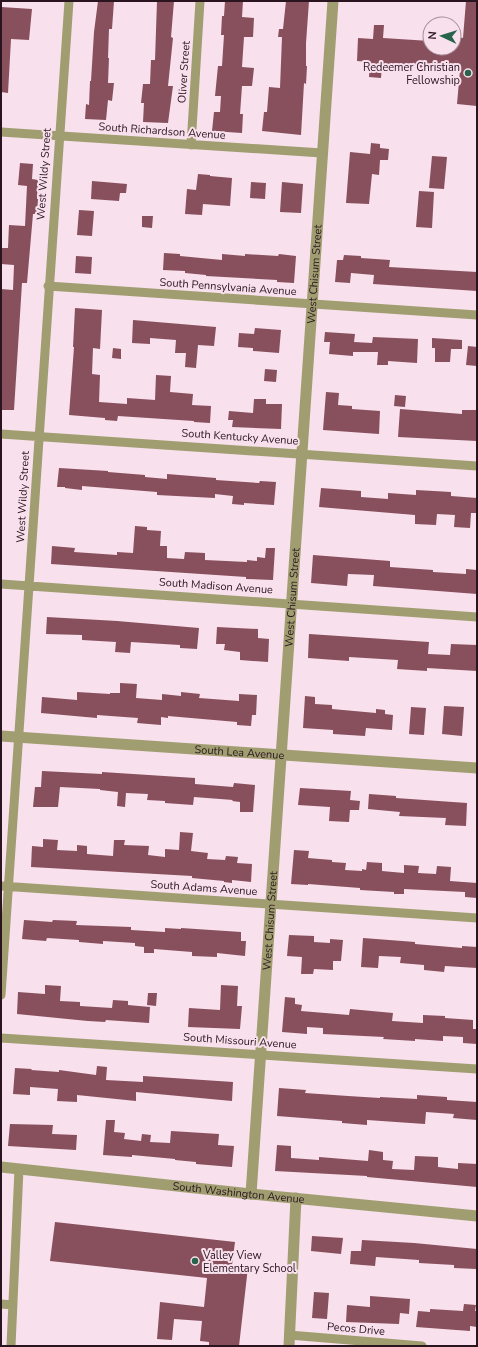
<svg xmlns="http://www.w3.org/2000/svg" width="478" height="1347" viewBox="0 0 478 1347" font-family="'Nunito Sans',sans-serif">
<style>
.building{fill:#884f5d}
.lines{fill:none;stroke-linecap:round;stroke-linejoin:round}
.minor{stroke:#a09e70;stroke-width:9}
.tertiary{stroke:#a09e70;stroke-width:11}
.poi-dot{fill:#28634c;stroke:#f8e0ec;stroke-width:1.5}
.labels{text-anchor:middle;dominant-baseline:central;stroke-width:4;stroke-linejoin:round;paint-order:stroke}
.poi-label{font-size:11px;fill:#291420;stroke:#f8e0ec;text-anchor:end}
.street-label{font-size:11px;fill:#291420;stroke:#f8e0ec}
</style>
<rect width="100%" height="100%" fill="#f8e0ec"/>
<!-- building -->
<path class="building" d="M 98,1 L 114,1 L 112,29 L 109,29 L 108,58 L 109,58 L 108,83 L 114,83 L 112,101 L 108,100 L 106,120 L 85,119 L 86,104 L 89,105 L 90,81 L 91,81 L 94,32 Z
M 157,1 L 174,1 L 171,37 L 173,38 L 168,86 L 173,86 L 168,123 L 143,122 L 144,103 L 141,103 L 143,84 L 150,84 L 151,60 L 155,60 Z
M 225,1 L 243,1 L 242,17 L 254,18 L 253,37 L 244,37 L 242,67 L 254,68 L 252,86 L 242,86 L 240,114 L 243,114 L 242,133 L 212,131 L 214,112 L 220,112 L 221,96 L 215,96 L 218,66 L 222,66 L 224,35 L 221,35 L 222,16 L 224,16 Z
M 286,1 L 309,1 L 306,43 L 306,66 L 307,66 L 306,84 L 304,83 L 301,135 L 262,131 L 264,112 L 267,112 L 269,87 L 280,88 L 282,37 L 278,37 L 279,29 L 283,29 Z
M 466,1 L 477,1 L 477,106 L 457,104 L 460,70 L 382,65 L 381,78 L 369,77 L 370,62 L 357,61 L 358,38 L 373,39 L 374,25 L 384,25 L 383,38 L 430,41 L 430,48 L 454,48 L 454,43 L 457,43 L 457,37 L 463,38 Z
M 1,7 L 32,9 L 29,40 L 11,39 L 8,93 L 1,92 Z
M 371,143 L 380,144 L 380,148 L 389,149 L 388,160 L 380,160 L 379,175 L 372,174 L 369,204 L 346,203 L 350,152 L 370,154 Z
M 432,156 L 447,157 L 444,189 L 429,188 Z
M 20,163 L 33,164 L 32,179 L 38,180 L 37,199 L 38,199 L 37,214 L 33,214 L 27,283 L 22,283 L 14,410 L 1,410 L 1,289 L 13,290 L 14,265 L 1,264 L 1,248 L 8,248 L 9,225 L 25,226 L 27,186 L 18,185 Z
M 198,174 L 210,175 L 210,176 L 232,178 L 230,206 L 203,204 L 202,215 L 185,214 L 187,189 L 196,190 Z
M 92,181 L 127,184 L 126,193 L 120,193 L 119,201 L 91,199 Z
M 251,182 L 266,183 L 265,199 L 250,198 Z
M 282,182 L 303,184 L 301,213 L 280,212 Z
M 419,191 L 434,192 L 432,228 L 416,227 Z
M 79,210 L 94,211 L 92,236 L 77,235 Z
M 142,216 L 153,216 L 152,228 L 142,227 Z
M 164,253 L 180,254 L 180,256 L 222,260 L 222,254 L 245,256 L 245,254 L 278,256 L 279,254 L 296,256 L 294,283 L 277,282 L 277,280 L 206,276 L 206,275 L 185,273 L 185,271 L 163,270 Z
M 344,255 L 361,256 L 361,258 L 390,260 L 389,267 L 477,272 L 477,291 L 373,284 L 374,275 L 351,273 L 350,283 L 335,282 L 337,260 L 343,260 Z
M 76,256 L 92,257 L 91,274 L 75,273 Z
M 75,308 L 102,310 L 100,349 L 93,348 L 92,374 L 100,375 L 99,402 L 127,404 L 127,398 L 155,400 L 156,375 L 171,376 L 170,392 L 193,394 L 192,405 L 211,406 L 210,423 L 194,422 L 194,421 L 118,416 L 117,421 L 105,420 L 105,418 L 69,415 L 74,347 L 73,347 Z
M 133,320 L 216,327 L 214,346 L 198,345 L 196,368 L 185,367 L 186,353 L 175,353 L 176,340 L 150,338 L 150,344 L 132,343 Z
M 255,328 L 281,330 L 279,353 L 253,351 L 253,348 L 238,347 L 239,333 L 254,334 Z
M 325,332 L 355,334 L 354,342 L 372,343 L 373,337 L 418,339 L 417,363 L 388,361 L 388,365 L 377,365 L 378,352 L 353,352 L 353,356 L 329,354 L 330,342 L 324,342 Z
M 432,338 L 462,340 L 462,349 L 451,349 L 450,362 L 435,362 L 435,348 L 432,348 Z
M 468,346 L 477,347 L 477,366 L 466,365 Z
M 113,348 L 121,349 L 121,359 L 112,358 Z
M 265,369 L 277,370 L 276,382 L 264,381 Z
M 326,392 L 339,393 L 338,405 L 352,406 L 352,409 L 380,411 L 379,434 L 323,430 Z
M 395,395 L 406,396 L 405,407 L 394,406 Z
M 254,399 L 266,399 L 266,404 L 282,404 L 281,429 L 232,427 L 233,420 L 228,420 L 229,411 L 253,413 Z
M 400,409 L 462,414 L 462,410 L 477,410 L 477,441 L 398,437 Z
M 59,468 L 108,471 L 108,472 L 145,475 L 145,477 L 167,479 L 167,474 L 216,478 L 216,480 L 259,483 L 260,481 L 276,482 L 274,505 L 244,503 L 244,505 L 232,504 L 233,496 L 215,494 L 215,498 L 157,495 L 157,492 L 82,486 L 82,490 L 65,488 L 65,487 L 57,487 Z
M 321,488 L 361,491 L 361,497 L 388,499 L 388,493 L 416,495 L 416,490 L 451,492 L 451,496 L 477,498 L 477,513 L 471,513 L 470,528 L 454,527 L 455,515 L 437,514 L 436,525 L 415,524 L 415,515 L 319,507 Z
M 135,526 L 147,527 L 147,530 L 161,531 L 160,546 L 167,546 L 167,558 L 184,559 L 185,552 L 205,553 L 205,560 L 247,562 L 247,560 L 257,561 L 257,557 L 265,558 L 266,548 L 275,548 L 273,580 L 246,579 L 246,577 L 51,564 L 52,546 L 75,548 L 74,552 L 117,555 L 117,552 L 133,553 Z
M 313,555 L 390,561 L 390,567 L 433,570 L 433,572 L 466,574 L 466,569 L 477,570 L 477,594 L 373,586 L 374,575 L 348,574 L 347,586 L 311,583 Z
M 47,617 L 117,621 L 199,628 L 197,649 L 180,648 L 180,645 L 131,642 L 130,653 L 115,652 L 116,642 L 82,640 L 82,635 L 46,634 Z
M 217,627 L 258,629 L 258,638 L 269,639 L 268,662 L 240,660 L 240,652 L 224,650 L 225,644 L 216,644 Z
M 309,634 L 429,642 L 428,654 L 450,655 L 451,644 L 477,645 L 477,671 L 427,668 L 427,671 L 397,669 L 398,660 L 349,657 L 349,661 L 308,658 Z
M 120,683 L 137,684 L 136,698 L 162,700 L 162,694 L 181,696 L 181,692 L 200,694 L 199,698 L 239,701 L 239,694 L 257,695 L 256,715 L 252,715 L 251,726 L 237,725 L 237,722 L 168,716 L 168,718 L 161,717 L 161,725 L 137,723 L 138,718 L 97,715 L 97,718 L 41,713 L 42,697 L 77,700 L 77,692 L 110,694 L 110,693 L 120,693 Z
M 305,696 L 315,697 L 315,704 L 332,705 L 332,709 L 376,713 L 376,709 L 385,710 L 385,714 L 393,715 L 392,730 L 366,728 L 365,736 L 333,734 L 333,730 L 303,728 Z
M 444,706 L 464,707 L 462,736 L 442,734 Z
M 411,707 L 426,708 L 424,735 L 409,734 Z
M 42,771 L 102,774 L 102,772 L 195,778 L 195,784 L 233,787 L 234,783 L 255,785 L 253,812 L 240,812 L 240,802 L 232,801 L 233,800 L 194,797 L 193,805 L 165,803 L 165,801 L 147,800 L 148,794 L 126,793 L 125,807 L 117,806 L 118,792 L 100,790 L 100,789 L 60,787 L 58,807 L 33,807 L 35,787 L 41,787 Z
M 300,788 L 351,791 L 350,800 L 360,801 L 359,810 L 350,810 L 349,822 L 329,821 L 330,807 L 298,805 Z
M 369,794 L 396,796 L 396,798 L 467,803 L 466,826 L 445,825 L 446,818 L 399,816 L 400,812 L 368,809 Z
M 180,832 L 193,833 L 191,851 L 208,853 L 207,859 L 225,860 L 226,856 L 238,857 L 237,863 L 252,864 L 251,882 L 232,880 L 232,883 L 224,882 L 224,881 L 192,878 L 192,876 L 31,867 L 32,846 L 43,847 L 43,839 L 58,840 L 57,850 L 77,851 L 77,845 L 87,846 L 87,854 L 113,856 L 114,840 L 125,840 L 124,845 L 149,846 L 148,855 L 165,857 L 165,849 L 179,850 Z
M 294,850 L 309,851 L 308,858 L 332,860 L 332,862 L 346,863 L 345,870 L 362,871 L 362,869 L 366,870 L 367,862 L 382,863 L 382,871 L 404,873 L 404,865 L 419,866 L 418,873 L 436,874 L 437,866 L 451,867 L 450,881 L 477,883 L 477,898 L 465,897 L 465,892 L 404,889 L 404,894 L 394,894 L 394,892 L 360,890 L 360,888 L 308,884 L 308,885 L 291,884 Z
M 24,920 L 52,922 L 53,920 L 77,921 L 76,925 L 131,927 L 131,930 L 165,932 L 165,928 L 181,929 L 181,928 L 241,932 L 241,941 L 246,941 L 245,956 L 217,953 L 217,957 L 192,956 L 192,952 L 154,949 L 154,953 L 144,953 L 144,947 L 135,946 L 135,943 L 103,941 L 103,944 L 79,942 L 79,940 L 47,938 L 46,941 L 22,939 Z
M 289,935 L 314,936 L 314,942 L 330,943 L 330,939 L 343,940 L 341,961 L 333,961 L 333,970 L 314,969 L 313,974 L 301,974 L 302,957 L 287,956 Z
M 363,938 L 415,942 L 415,944 L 462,948 L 462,946 L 477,947 L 477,968 L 445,966 L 444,972 L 424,970 L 424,965 L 400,963 L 401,957 L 379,956 L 378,968 L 361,967 Z
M 45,985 L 61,986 L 60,1001 L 80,1002 L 80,1006 L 112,1008 L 113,1000 L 128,1001 L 128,1005 L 150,1007 L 149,1023 L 106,1020 L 105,1022 L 88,1021 L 17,1014 L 18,992 L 45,994 Z
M 221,985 L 238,986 L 237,1006 L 242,1006 L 240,1029 L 188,1027 L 189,1008 L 220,1010 Z
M 148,993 L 157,993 L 156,1006 L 147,1005 Z
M 285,997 L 295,998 L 295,1004 L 302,1005 L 301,1011 L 349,1015 L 350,1009 L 393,1013 L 392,1021 L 423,1023 L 423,1015 L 445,1016 L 445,1018 L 473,1020 L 473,1029 L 477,1029 L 477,1044 L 463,1043 L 463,1037 L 443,1036 L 443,1041 L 415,1039 L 415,1041 L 383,1039 L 384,1037 L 323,1034 L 323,1028 L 307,1027 L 307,1034 L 282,1032 Z
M 97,1066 L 107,1067 L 106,1080 L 143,1082 L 143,1076 L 233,1082 L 232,1101 L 136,1092 L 136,1101 L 77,1095 L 77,1102 L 57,1101 L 58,1089 L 30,1087 L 30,1095 L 13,1094 L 15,1068 L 32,1069 L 31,1070 L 59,1072 L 59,1070 L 96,1075 Z
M 279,1088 L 306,1090 L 305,1093 L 348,1096 L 380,1098 L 380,1097 L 417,1099 L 417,1095 L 447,1097 L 447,1100 L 477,1102 L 477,1120 L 453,1118 L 454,1114 L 426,1112 L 425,1124 L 367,1120 L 367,1125 L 342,1123 L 342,1121 L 277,1116 Z
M 106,1120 L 115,1120 L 114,1132 L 125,1133 L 124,1139 L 141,1141 L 142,1134 L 151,1135 L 150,1142 L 170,1143 L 171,1131 L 219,1134 L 218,1145 L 234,1146 L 232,1167 L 196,1164 L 196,1162 L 175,1160 L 175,1159 L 132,1155 L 132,1157 L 103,1155 Z
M 10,1124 L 53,1125 L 52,1134 L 77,1135 L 76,1150 L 8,1146 Z
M 277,1145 L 291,1146 L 291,1158 L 319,1160 L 319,1157 L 368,1161 L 369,1150 L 383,1152 L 383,1160 L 393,1161 L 392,1169 L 414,1170 L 415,1156 L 438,1157 L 438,1167 L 458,1169 L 458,1163 L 477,1164 L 477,1187 L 367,1177 L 367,1176 L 275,1171 Z
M 55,1222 L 235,1242 L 232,1265 L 248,1267 L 239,1346 L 209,1346 L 209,1342 L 200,1341 L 202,1321 L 174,1319 L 172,1340 L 157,1339 L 160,1302 L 204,1307 L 207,1278 L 50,1261 Z
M 312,1236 L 343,1238 L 341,1254 L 311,1251 Z
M 362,1240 L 414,1243 L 477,1249 L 476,1269 L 454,1268 L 454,1265 L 419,1263 L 419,1260 L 376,1257 L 375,1266 L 350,1264 L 351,1251 L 361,1251 Z
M 314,1292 L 329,1293 L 327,1319 L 312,1318 Z
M 370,1296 L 410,1299 L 409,1314 L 400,1313 L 399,1324 L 346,1322 L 347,1305 L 370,1307 Z
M 464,1304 L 476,1305 L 475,1311 L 477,1311 L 477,1327 L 470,1326 L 470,1331 L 416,1327 L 418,1311 L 430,1312 L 430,1309 L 463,1311 Z"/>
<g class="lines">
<!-- minor -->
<path class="minor" d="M 1,132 L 322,153
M 191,145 L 200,1
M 48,286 L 477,315
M 1,434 L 477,466
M 1,584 L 477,617
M 1,886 L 477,918
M 1,995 L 69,1
M 1,1038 L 477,1069
M 1,1304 L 13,1305
M 289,1335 L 422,1346
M 11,1346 L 19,1169"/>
<!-- tertiary -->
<g class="tertiary">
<path id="s1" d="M 1,736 L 477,768"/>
<path id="s2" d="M 1,1167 L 251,1194 L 477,1216"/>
<path id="s3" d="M 251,1194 L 333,1"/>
<path d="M 289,1346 L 296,1198"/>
</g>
</g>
<!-- markers -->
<g class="poi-dot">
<circle cx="468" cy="73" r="4"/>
<circle cx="195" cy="1261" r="4"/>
</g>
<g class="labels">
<!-- poi labels -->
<g class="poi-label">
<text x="460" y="67">Redeemer Christian<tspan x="460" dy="13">Fellowship</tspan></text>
<text x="203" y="1255" text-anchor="start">Valley View<tspan x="203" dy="13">Elementary School</tspan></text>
</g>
<!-- street labels -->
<g class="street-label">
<text transform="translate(184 72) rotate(-86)">Oliver Street</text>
<text transform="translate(162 131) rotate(4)">South Richardson Avenue</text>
<text transform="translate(44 174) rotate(-86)">West Wildy Street</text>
<text stroke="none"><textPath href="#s3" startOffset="922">West Chisum Street</textPath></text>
<text transform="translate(228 287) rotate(4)">South Pennsylvania Avenue</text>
<text transform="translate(240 437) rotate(4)">South Kentucky Avenue</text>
<text transform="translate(23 497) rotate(-87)">West Wildy Street</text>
<text transform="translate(216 586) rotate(4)">South Madison Avenue</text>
<text stroke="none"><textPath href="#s3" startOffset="598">West Chisum Street</textPath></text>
<text stroke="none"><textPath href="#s1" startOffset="239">South Lea Avenue</textPath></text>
<text transform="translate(204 888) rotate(4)">South Adams Avenue</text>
<text stroke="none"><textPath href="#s3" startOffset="274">West Chisum Street</textPath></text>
<text transform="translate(240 1041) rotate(4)">South Missouri Avenue</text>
<text stroke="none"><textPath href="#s2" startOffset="239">South Washington Avenue</textPath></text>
<text transform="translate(356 1329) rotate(5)">Pecos Drive</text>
</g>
</g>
<!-- border -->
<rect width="478" height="1347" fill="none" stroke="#291420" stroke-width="4"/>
<!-- north arrow -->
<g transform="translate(442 36) rotate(274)"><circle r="19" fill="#f8e0ec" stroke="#a58e9a"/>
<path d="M0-3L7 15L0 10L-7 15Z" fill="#28634c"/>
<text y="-6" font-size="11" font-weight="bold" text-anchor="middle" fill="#291420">N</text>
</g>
</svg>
